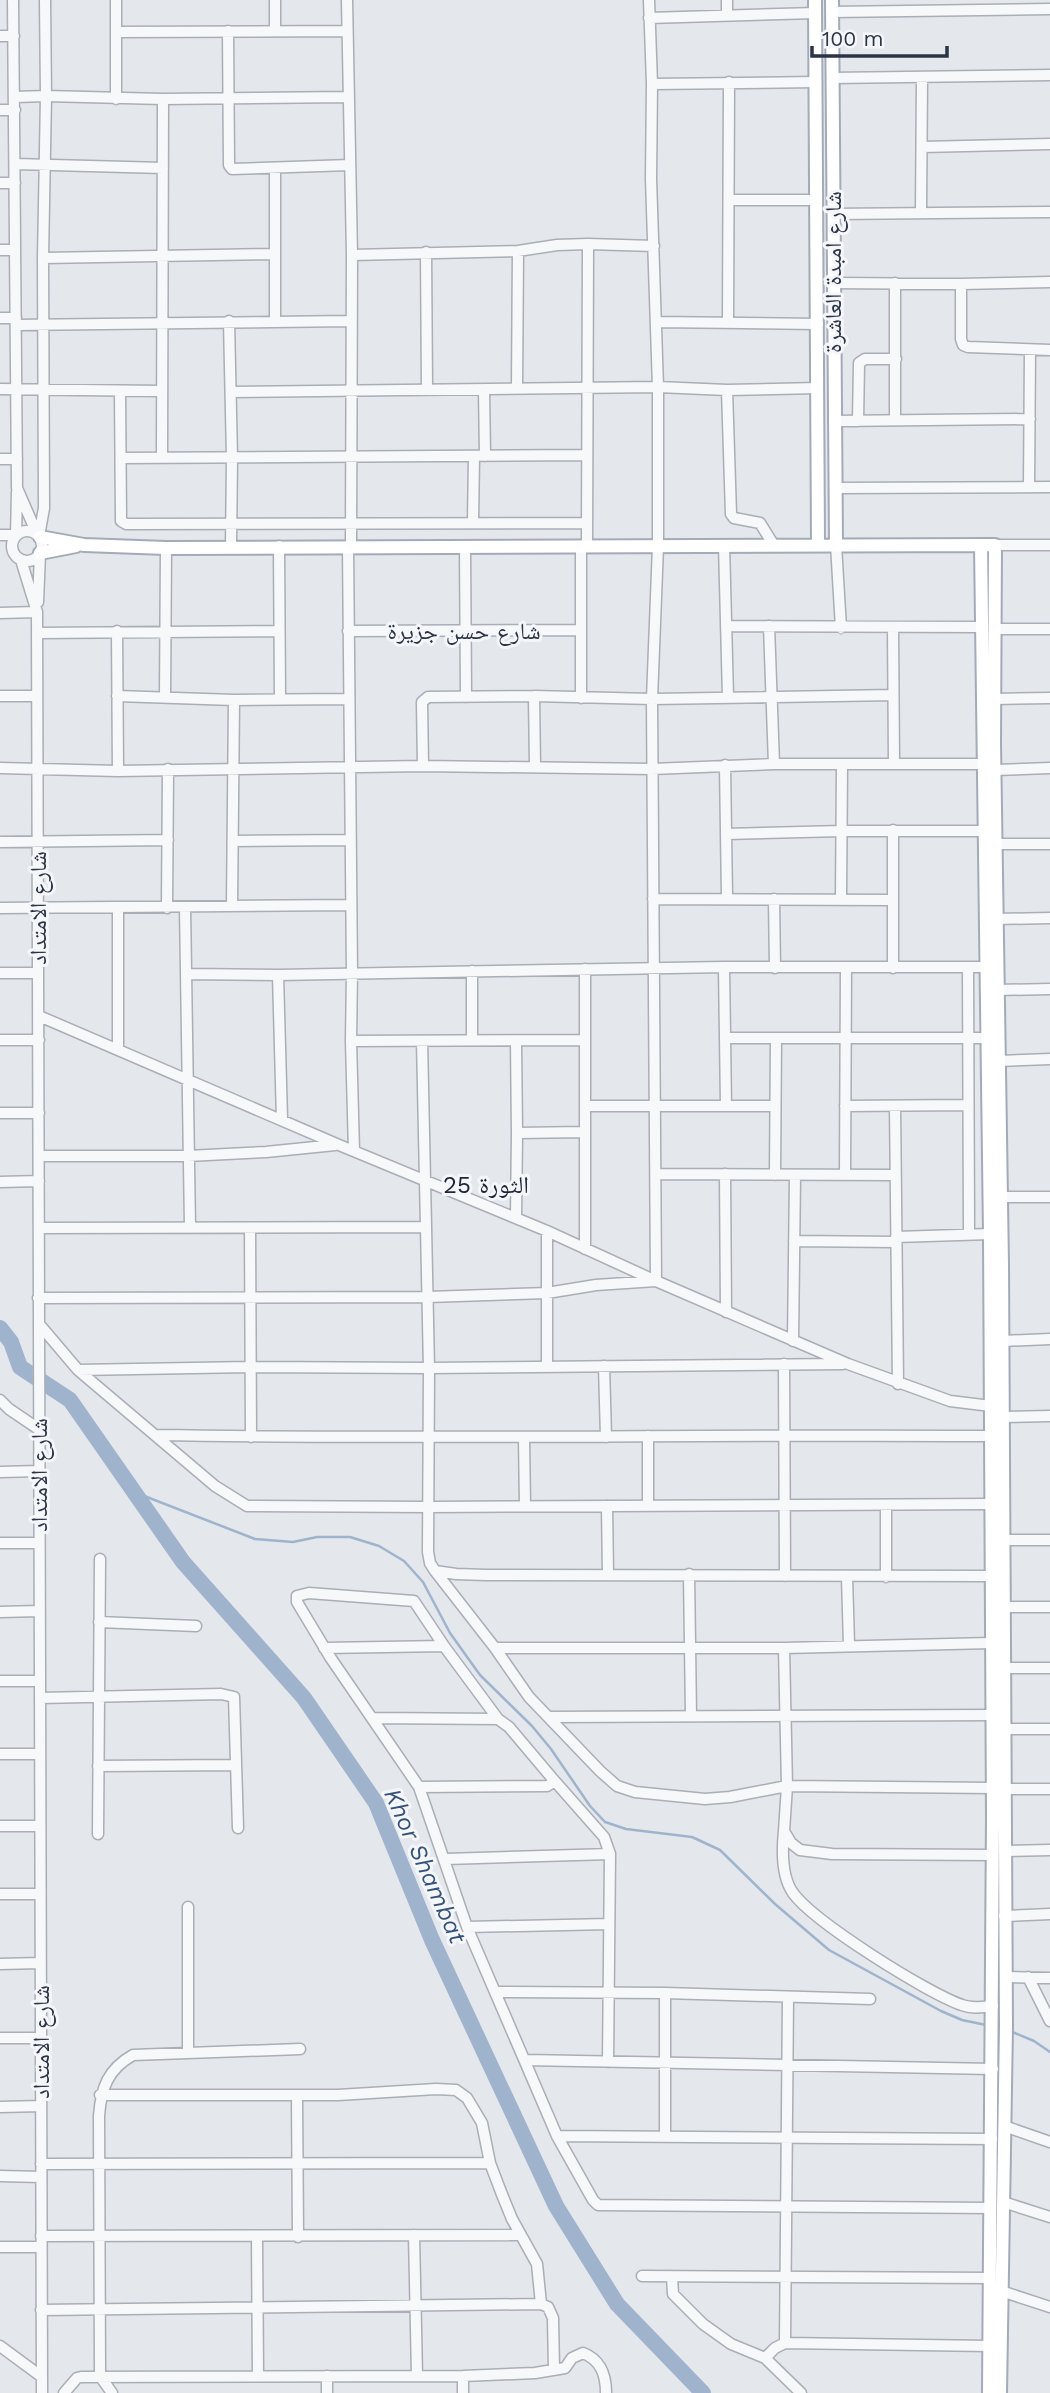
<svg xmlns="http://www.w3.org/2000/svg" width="1050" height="2393" viewBox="0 0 1050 2393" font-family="'Work Sans','Noto Naskh Arabic',sans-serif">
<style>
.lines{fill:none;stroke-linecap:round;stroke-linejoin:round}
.stream{stroke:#9fb4cc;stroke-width:2.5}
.river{stroke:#9fb4cc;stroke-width:16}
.minor-casing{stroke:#a9aeb7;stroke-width:13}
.major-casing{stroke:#a3abb8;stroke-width:16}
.minor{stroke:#f7f8fa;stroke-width:10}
.major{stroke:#fff;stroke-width:12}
.labels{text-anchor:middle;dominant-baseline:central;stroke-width:6;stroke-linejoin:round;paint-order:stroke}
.street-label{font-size:23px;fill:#2b3445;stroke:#f4f6f9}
.neighbourhood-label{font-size:24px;fill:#1d2536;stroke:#f4f6f9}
.water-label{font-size:24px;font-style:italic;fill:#34527a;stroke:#f4f6f9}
</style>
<rect width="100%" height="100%" fill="#e4e7ec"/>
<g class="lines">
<!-- stream -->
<path class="stream" d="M 134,1492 L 255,1539 L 293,1542 L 317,1537 L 350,1537 L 379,1546 L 404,1561 L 423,1582 L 450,1633 L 480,1675 L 532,1726 L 551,1749 L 590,1806 L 605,1822 L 626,1829 L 692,1837 L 720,1850 L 775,1904 L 829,1950 L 941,2011 L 962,2020 L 986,2025
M 1010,2031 L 1034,2041 L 1050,2052"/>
<!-- river -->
<path class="river" d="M 0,1328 L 11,1342 L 20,1367 L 70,1400 L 183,1562 L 304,1698 L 376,1803 L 432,1940 L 556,2206 L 617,2304 L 703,2393"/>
<defs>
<path id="minor" d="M 13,0 L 17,488 L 37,534
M 116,0 L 116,99
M 275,0 L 275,30
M 347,0 L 352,255 L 351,546
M 649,0 L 652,84
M 727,0 L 727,14
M 832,12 L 1050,9
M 649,18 L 815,13
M 228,31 L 229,165 L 232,169 L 350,165
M 116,32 L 347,31
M 0,36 L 14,36
M 832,78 L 1050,75
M 15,97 L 46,96 L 45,0
M 0,110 L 15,110
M 922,147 L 1050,144
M 15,164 L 163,168
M 275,169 L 275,321
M 0,183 L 15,183
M 729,200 L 816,200
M 921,212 L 922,77
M 833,214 L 1050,212
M 0,250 L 15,250
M 426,252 L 427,389
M 352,255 L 518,251 L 557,245 L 588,244 L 654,246
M 43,258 L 274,254
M 833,283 L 961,284 L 1050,282
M 895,283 L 895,420
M 961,284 L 961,339 L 963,345 L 968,347 L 1050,350
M 0,318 L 16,318
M 229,321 L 232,458 L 231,547
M 657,322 L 818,324
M 728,322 L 729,82
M 16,325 L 350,321
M 517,388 L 518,251
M 0,389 L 162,391
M 484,390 L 485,456
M 727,390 L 731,514 L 734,518 L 760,523 L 773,544
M 120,391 L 121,521 L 126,524 L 587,523
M 231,392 L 658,387 L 727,390 L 818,388
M 834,421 L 1030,419
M 858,421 L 859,363 L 865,359 L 896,359
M 162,457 L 163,99
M 121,458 L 586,455
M 0,459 L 17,459
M 1029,487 L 1030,350
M 835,488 L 1050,487
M 473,523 L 474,456
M12 546a15 15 0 1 1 30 0a15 15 0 1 1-30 0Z
M 0,535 L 15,535
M 16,535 L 17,492
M 39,536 L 44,508 L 43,258 L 46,96 L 163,99 L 348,97
M 724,545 L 728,697
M 836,545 L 841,628
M 995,545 L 1050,545
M 279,546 L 280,699
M 348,546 L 352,973 L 351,1041 L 354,1151
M 465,546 L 466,697
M 587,546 L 588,244
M 21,560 L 37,612 L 42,2393
M 38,602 L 40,554
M 0,613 L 37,612
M 726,626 L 982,627
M 769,626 L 774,764
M 893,627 L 894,763
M 995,629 L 1050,629
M 117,631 L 118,771
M 348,631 L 580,630
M 37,633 L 279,631
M 0,696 L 37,696
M 117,696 L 234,700 L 349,699
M 534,696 L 535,767
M 165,697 L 166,548
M 581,698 L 581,546
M 994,699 L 1050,698
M 725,765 L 727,898
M 423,766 L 422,702 L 428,697 L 534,696 L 652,699 L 893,695
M 0,768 L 118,771 L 423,766 L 652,769 L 774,764 L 983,764
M 995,770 L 1050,768
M 726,834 L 842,831 L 984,831
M 233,841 L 350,840
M 0,842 L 168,840
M 995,844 L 1050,844
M 653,899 L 893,900
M 774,899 L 775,968
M 841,899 L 842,764
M 232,906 L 234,700
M 185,907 L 190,1227
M 0,908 L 351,905
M 167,908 L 168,769
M 996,919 L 1050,918
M 724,967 L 726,1106
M 893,968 L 893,830
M 968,968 L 969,1234
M 472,971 L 472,1040
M 0,973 L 38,973
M 187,974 L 278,975 L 724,967 L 986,967
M 278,975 L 282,1119
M 997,990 L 1050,989
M 39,1016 L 339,1145 L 547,1231 L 656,1281 L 848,1364 L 950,1401 L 991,1406
M 725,1038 L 987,1038
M 0,1040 L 39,1040
M 351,1041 L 585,1040
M 516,1041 L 517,1133
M 118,1049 L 118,908
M 999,1061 L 1050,1059
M 585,1106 L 775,1106
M 845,1106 L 968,1105
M 895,1106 L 898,1384
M 0,1113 L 39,1113
M 39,1156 L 188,1156 L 266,1152 L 335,1145
M 656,1174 L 895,1175
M 725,1174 L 726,1312
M 845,1174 L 846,967
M 775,1175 L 776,1038
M 0,1182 L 39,1181
M 1001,1197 L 1050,1197
M 516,1218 L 517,1133 L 584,1132
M 426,1227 L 429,1368 L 428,1552 L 430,1563 L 435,1571 L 456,1574 L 486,1575 L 991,1576
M 39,1228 L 426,1227 L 422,1041
M 250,1228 L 251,1437
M 896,1237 L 990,1234
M 794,1241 L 896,1242
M 585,1249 L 585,969
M 38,1298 L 428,1297 L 547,1293 L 596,1285 L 656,1281 L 652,699 L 658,546 L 658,387 L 651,179 L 652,84 L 816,82
M 39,1324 L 78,1370 L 215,1486 L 247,1506 L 429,1507 L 991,1504
M 793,1341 L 795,1175
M 1002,1341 L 1050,1339
M 784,1364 L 785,1576
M 547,1366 L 547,1231
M 604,1366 L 606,1437
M 78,1370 L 250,1367 L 429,1368 L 843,1364
M 0,1400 L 9,1409 L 40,1430
M 1002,1417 L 1050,1416
M 156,1435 C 435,1440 713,1434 991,1436
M 648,1436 L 648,1506
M 524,1438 L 525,1506
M 0,1472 L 39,1471
M 886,1505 L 886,1577
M 607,1506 L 608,1574
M 1003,1540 L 1050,1540
M 0,1543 L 39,1543
M 435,1571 L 495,1648 L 529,1697 L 600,1771 L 617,1786 L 635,1792 L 705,1799 L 730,1797 L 787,1786 L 993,1788
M 689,1574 L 691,1716
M 847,1577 L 849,1645
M 1003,1607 L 1050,1607
M 0,1612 L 39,1611
M 99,1622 L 196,1626
M 444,1646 L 414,1601 L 309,1593 L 297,1596 L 297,1602 L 330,1657 L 419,1787 L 467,1927 L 557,2136 L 593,2200 L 598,2205 L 991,2208
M 324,1648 L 444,1646 L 498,1719
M 495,1648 L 784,1648 L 991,1643
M 784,1648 L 787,1786 L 784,1831 L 791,1843 L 800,1850 L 832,1854 L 993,1855
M 1004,1668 L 1050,1668
M 0,1681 L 40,1681
M 40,1698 L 221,1694 L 234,1697 L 238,1828
M 549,1717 L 992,1715
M 372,1718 L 498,1719 L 509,1727 L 552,1778 L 552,1783 L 547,1786 L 419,1787
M 1004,1729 L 1050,1729
M 0,1754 L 39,1754
M 98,1766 L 236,1765
M 552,1778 L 604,1837 L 610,1854 L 608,2062
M 1004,1789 L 1050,1789
M 0,1826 L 40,1826
M 784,1831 C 782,1850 781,1876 793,1893 C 814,1922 927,1993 962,2005 C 972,2009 982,2007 993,2006
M 98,1834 L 100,1559
M 1004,1851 L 1050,1850
M 446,1859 L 610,1854
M 0,1894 L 40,1894
M 1004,1916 L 1050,1914
M 467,1927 L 609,1924
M 0,1964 L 40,1963
M 1005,1977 L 1050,1978
M 1028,1977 L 1050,2021
M 496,1992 L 665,1993 L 870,1999
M 0,2038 L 40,2038
M 188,2053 L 188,1907
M 525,2060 L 993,2069
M 100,2095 L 338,2095 L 436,2089 L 456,2090 L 467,2098 L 482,2123 L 490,2163 L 501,2192 L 512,2219 L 537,2264 L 541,2304
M 297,2095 L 298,2237
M 0,2107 L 41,2106
M 1004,2126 L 1050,2142
M 557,2136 L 992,2139
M 665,2136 L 665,1993
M 41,2164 L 490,2163
M 0,2176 L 41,2177
M 1003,2202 L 1050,2217
M 414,2235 L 417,2375
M 41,2236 L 521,2235
M 257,2237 L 258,2376
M 0,2247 L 41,2247
M 642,2276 L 990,2278
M 672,2277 L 673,2294 L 703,2324 L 731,2344 L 765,2358 L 801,2393
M 1001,2291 L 1050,2307
M 41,2310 L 541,2304 L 548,2307 L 553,2318 L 554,2370
M 785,2343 L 788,1997
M 0,2346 L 42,2377
M 765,2358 L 775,2348 L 785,2343 L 989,2346
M 327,2376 L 327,2393
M 463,2376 L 463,2393
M 64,2393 L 77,2378 L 81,2377 L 463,2376 L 535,2373 L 565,2368 L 572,2358 L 583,2353 C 601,2360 606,2375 606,2393
M 112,2393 L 100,2376 L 99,2116 C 101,2088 108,2069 133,2055 L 300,2049"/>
<path id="major" d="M 815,0 L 818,545
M 832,0 L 836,545
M 40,537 L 84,545 L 166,548 L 995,545 L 994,743 L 1002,1265 L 1006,2026 L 1000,2393
M 981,545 L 990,1234 L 993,1818 L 989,2393
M 40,553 L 76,546"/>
</defs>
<!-- minor casing -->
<use href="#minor" class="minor-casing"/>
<!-- major casing -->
<use href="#major" class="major-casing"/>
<!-- minor -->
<use href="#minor" class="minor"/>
<!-- major -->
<use href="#major" class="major"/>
</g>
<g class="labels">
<!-- street labels -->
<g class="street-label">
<text transform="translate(833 272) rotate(-90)">شارع امبدة العاشرة</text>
<text x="464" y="631">شارع حسن جزيرة</text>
<text transform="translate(38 908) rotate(-90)">شارع الامتداد</text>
<text transform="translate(39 1475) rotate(-90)">شارع الامتداد</text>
<text transform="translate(41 2042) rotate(-90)">شارع الامتداد</text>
</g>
<!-- neighbourhood labels -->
<g class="neighbourhood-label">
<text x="486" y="1185">الثورة 25</text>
</g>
<!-- water labels -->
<g class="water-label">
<text transform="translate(425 1866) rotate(66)">Khor Shambat</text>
</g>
</g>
<!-- scale -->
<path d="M812 46v10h135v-10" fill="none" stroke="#2b3445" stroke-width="3.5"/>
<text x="822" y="46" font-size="21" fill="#2b3445" stroke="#f4f6f9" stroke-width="5" paint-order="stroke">100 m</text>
</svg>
